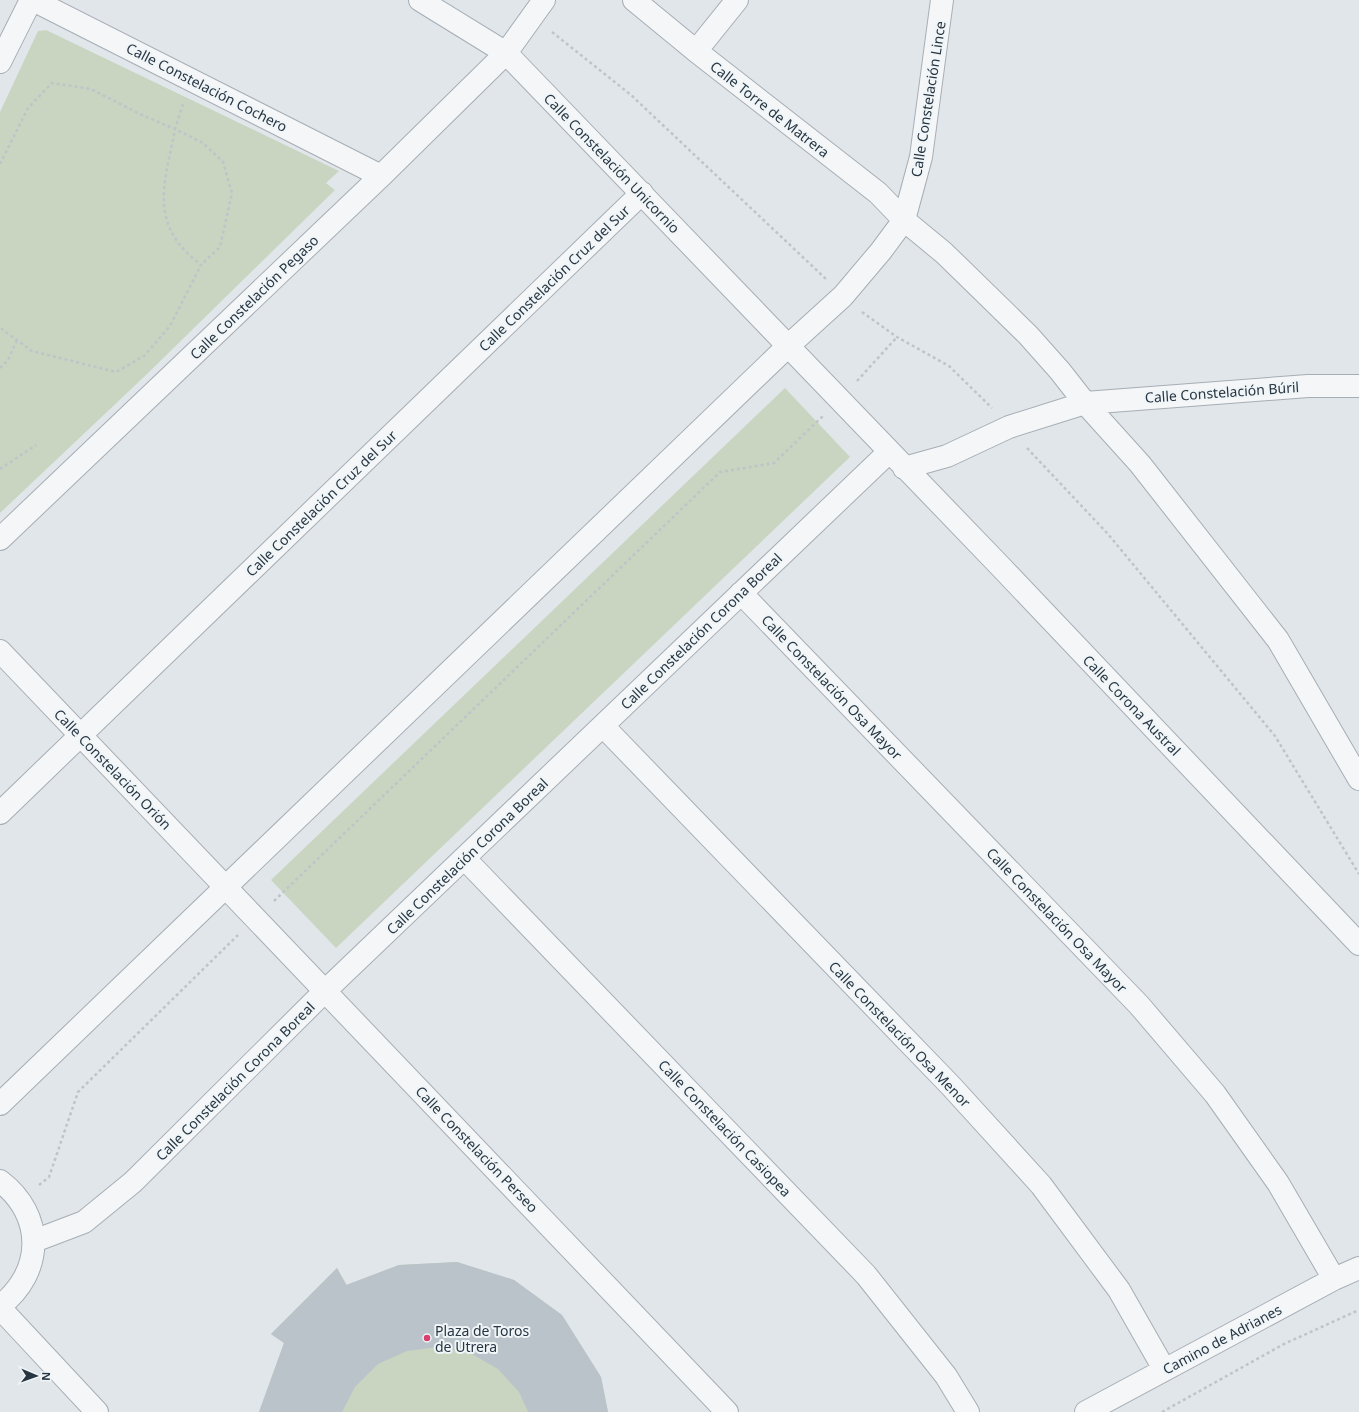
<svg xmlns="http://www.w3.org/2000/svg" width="1359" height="1412" viewBox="0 0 1359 1412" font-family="'Noto Sans',sans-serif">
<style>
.green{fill:#c9d5c1}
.building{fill:#bac3ca}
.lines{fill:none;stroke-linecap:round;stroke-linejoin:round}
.minor-casing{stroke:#a6aeb5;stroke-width:24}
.path{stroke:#bfc4c9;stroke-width:2.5;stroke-dasharray:3 3;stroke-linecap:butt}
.minor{stroke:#f4f6f8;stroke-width:22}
.poi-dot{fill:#d63f6e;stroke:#f0f5f7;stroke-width:1.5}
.labels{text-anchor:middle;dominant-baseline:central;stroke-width:4;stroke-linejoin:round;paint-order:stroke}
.street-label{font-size:14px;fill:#283643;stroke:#f0f5f7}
.poi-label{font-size:14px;fill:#283643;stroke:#f0f5f7;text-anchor:start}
</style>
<rect width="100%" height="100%" fill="#e1e6ea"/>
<!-- green -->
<path class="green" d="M 46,30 L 339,171 L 326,183 L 335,190 L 146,375 L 0,513 L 0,112 L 38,31 Z
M 785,388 L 850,457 L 336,948 L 271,880 Z
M 457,1262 L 514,1280 L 562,1315 L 601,1377 L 608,1412 L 259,1412 L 284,1343 L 271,1334 L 337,1268 L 347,1285 L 399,1265 Z"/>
<!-- building -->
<path class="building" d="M 457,1262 L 514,1280 L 562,1315 L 601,1377 L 608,1412 L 528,1412 L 519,1392 L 498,1369 L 470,1353 L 438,1347 L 407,1351 L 378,1364 L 355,1387 L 342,1412 L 259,1412 L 284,1343 L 271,1334 L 337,1268 L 346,1285 L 399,1265 Z"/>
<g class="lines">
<defs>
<path id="minor" d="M 33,0 L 381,176
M 420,0 L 506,53 L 1001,567 L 1359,944
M 634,0 L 696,51 L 878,193 L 904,220 L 944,253 L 1028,335 L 1060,371 L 1085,403 L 1140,464 L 1278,640 L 1359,779
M 696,51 L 737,0
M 0,62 L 31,0
M 904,468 L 947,456 L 1009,427 L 1085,403 L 1308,386 L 1359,386
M 0,539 L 381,176 L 506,53 L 544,0
M 741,593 L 1139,1005 L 1215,1094 L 1278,1183 L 1334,1279
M 0,651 L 727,1412
M 603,726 L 951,1086 L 1041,1185 L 1119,1290 L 1164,1369
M 0,813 L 642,193
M 465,859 L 866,1275 L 946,1376 L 968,1412
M 0,1104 L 788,346 L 843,296 L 881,251 L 904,220 L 921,157 L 942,0
M 0,1181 C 45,1215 44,1272 0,1306
M 34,1241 L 84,1222 L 133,1182 L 325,991 L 889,452
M 0,1308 L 97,1412
M 1086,1412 L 1334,1279 L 1359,1268"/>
</defs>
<!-- minor casing -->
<use href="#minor" class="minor-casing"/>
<!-- path -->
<path class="path" d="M 552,32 L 631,95 L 826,279
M 183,104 L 175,129 L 203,143 L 223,162 L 232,193 L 220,247 L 201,265
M 0,164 L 28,108 L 52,83 L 91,89 L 144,116 L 175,129 C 168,169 151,211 181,246 C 186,253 194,259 201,265 L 170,326 L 144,356 L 116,372 L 32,351 L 3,330 L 0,326
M 862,312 L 897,337 L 949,366 L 992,408
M 0,368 L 8,360 L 17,340
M 857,381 L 897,337
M 1027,448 L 1108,534 L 1275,736 L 1359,874
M 0,469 L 36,445
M 274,901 L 720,472 L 774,463 L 823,416
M 39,1185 L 49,1177 L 78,1092 L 238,935
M 1162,1412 L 1284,1344 L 1359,1310"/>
<!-- minor -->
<use href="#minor" class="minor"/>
</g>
<!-- markers -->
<circle class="poi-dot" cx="427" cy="1338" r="4"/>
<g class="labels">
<!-- street labels -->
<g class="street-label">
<text transform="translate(207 87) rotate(27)">Calle Constelación Cochero</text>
<text transform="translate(928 99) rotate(-81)">Calle Constelación Lince</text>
<text transform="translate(770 109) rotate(38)">Calle Torre de Matrera</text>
<text transform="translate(612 163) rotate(46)">Calle Constelación Unicornio</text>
<text transform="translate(554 278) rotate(-44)">Calle Constelación Cruz del Sur</text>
<text transform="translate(254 297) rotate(-44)">Calle Constelación Pegaso</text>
<text transform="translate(1222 392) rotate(-4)">Calle Constelación Búril</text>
<text transform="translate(321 503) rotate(-44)">Calle Constelación Cruz del Sur</text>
<text transform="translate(701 631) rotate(-44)">Calle Constelación Corona Boreal</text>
<text transform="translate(832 687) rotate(46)">Calle Constelación Osa Mayor</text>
<text transform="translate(1132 705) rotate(46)">Calle Corona Austral</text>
<text transform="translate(113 769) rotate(46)">Calle Constelación Orión</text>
<text transform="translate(467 856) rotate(-44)">Calle Constelación Corona Boreal</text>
<text transform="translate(1057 920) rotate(46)">Calle Constelación Osa Mayor</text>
<text transform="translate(900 1034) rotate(46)">Calle Constelación Osa Menor</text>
<text transform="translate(235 1081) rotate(-45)">Calle Constelación Corona Boreal</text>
<text transform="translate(725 1128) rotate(46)">Calle Constelación Casiopea</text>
<text transform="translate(477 1149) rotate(46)">Calle Constelación Perseo</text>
<text transform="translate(1222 1339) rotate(-28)">Camino de Adrianes</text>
</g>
<!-- poi labels -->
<g class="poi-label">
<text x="435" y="1330">Plaza de Toros<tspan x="435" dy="16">de Utrera</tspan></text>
</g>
</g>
<!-- north arrow -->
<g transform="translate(36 1376) rotate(92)" stroke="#f0f5f7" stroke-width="3" paint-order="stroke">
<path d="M0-3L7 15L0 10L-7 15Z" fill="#283643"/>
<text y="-6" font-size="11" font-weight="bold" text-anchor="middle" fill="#283643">N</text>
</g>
</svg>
